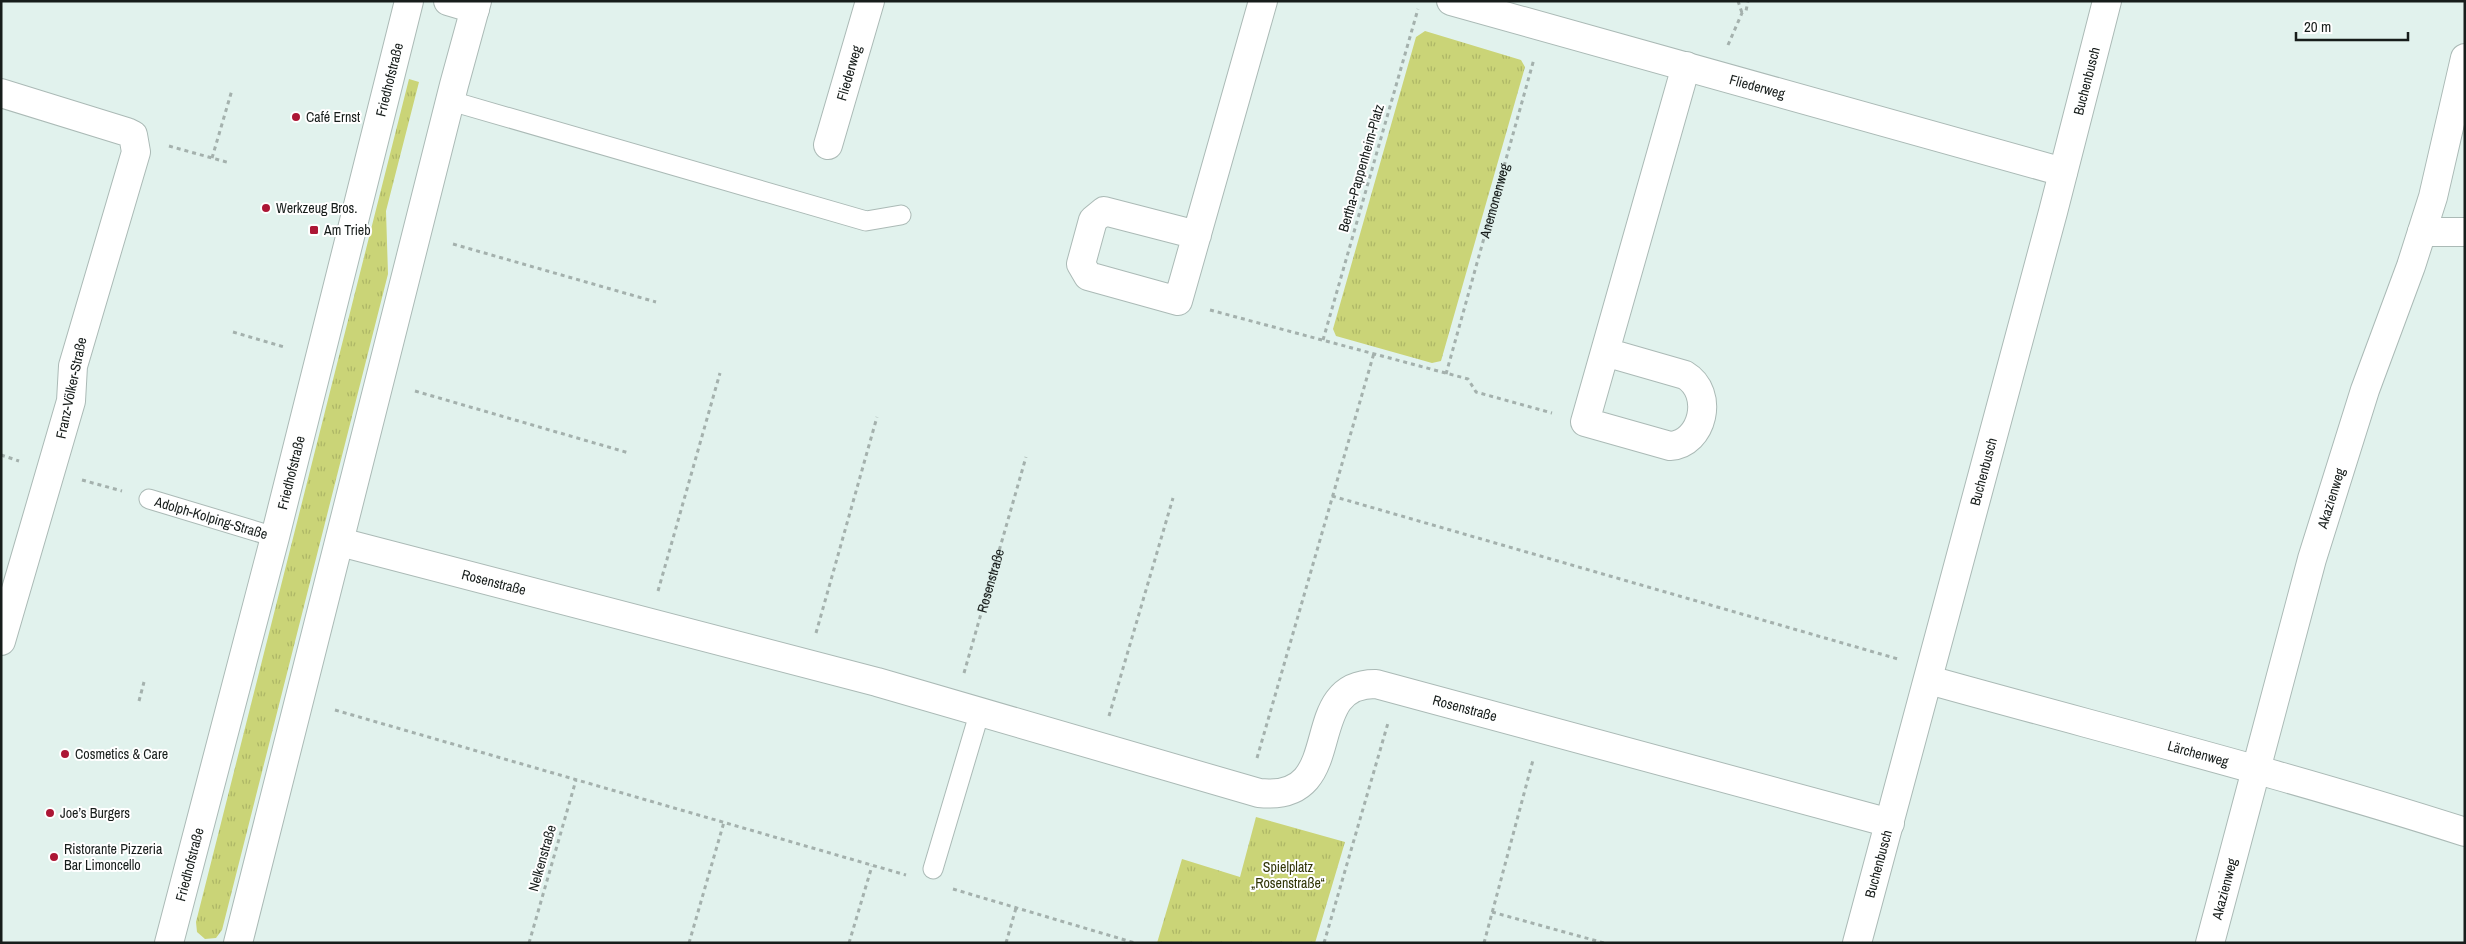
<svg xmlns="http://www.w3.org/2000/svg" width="2466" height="944" viewBox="0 0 2466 944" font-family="'Archivo Narrow',sans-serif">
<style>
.grass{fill:url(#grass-tufts)}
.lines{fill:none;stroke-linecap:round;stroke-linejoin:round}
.lane-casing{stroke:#abbab6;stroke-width:21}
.street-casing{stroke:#abbab6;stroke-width:30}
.secondary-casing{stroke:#abbab6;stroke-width:30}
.path{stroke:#a4b1ad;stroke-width:3;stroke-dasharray:4 4;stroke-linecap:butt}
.lane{stroke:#fff;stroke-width:19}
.street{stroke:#fff;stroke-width:28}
.secondary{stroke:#fff;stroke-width:28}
.poi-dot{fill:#ac1635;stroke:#fff;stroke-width:2}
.labels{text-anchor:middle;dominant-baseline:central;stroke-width:4;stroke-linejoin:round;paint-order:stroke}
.street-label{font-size:14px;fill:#171d1b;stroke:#fff}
.poi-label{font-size:14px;fill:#171d1b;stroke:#fff;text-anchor:start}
.park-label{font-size:14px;fill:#303406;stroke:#fff}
</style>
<defs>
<pattern id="grass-tufts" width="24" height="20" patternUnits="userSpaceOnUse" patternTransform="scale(1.25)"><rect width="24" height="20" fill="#cad477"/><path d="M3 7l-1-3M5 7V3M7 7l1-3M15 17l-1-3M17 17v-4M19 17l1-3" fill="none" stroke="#adb666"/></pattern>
</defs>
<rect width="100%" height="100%" fill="#e1f2ed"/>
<!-- grass -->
<path class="grass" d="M 1425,31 L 1521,60 L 1525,67 L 1441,361 L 1432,363 L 1336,336 L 1333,329 L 1416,37 Z
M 409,79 L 419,82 L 386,211 L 388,274 L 222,930 L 216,938 L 205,939 L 197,932 L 196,922 Z
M 1256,817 L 1345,842 L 1315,943 L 1157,943 L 1182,859 L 1240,877 Z"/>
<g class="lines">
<defs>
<g id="lane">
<path d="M 451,101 L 866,221 L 901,215"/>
<path id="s3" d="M 149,499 L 275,537"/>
<path d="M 933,869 L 980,711"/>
</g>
<g id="street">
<path d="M 448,1 L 475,9"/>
<path id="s4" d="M 1451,1 L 2063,172"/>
<path d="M 1,93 L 127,132 L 133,135 L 136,152 L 73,366 L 71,401 L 1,641"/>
<path id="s5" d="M 828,145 L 870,1"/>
<path d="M 2422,232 L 2465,232"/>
<path d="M 1197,235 L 1104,211 L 1093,220 L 1081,264 L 1088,276 L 1178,301 L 1263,1"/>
<path d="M 1605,352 L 1685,375 C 1715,393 1703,444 1670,446 L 1585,422 L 1686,66"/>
<path id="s6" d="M 340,542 L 877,682 L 1259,793 C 1351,803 1297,683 1376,684 L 1890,823"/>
<path id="s7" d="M 1929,680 C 2108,730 2288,775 2465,832"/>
<path id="s8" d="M 1857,943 L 2053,212 L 2107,1"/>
<path id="s9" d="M 2210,943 L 2312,559 L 2365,390 L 2411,266 L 2433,197 L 2465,58"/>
</g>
<g id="secondary">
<path id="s10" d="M 169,943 L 275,537 L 409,1"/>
<path d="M 238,943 L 454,85 L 477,1"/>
</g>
</defs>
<!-- lane casing -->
<use href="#lane" class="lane-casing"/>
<!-- street casing -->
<use href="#street" class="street-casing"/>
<!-- secondary casing -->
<use href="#secondary" class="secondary-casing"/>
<!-- path -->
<g class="path">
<path d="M 1738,1 L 1742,13"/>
<path d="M 1728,45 L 1742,13 L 1746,11 L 1748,1"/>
<path d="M 169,146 L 230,163"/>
<path d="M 212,158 L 232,90"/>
<path d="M 453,244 L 656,302"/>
<path d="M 1210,310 L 1468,379 L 1476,392 L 1552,413"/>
<path d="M 233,332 L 284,347"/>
<path d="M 1323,340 L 1418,9"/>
<path id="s1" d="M 1446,374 L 1534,59"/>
<path d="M 415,391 L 629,453"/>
<path d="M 1,455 L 19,461"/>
<path d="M 82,480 L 122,491"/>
<path d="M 1332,496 L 1898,659"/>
<path d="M 658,591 L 720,373"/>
<path d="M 816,633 L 877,417"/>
<path id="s2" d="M 964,673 L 1026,457"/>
<path d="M 139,701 L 144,682"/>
<path d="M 335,710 L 906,875"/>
<path d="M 1109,716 L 1173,498"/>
<path d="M 1257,758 L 1374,353"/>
<path d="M 953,889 L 1135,943"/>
<path d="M 1492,912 L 1604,943"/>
<path d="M 529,943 L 576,780"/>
<path d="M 689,943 L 724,822"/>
<path d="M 849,943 L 872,866"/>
<path d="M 1006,943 L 1016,908"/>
<path d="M 1324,943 L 1388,723"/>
<path d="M 1484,943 L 1533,760"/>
</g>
<!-- lane -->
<use href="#lane" class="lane"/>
<!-- street -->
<use href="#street" class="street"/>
<!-- secondary -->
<use href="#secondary" class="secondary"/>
</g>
<!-- markers -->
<g class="poi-dot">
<circle cx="296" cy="117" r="5"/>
<circle cx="266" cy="208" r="5"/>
<rect x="309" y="225" width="10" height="10" rx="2.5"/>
<circle cx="65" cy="754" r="5"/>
<circle cx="50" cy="813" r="5"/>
<circle cx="54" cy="857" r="5"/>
</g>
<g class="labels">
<!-- street labels -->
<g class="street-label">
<text stroke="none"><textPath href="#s5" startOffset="75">Fliederweg</textPath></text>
<text stroke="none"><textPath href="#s10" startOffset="891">Friedhofstraße</textPath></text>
<text stroke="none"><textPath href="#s8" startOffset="892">Buchenbusch</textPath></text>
<text stroke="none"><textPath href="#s4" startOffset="318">Fliederweg</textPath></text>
<text transform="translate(1361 168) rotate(-74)">Bertha-Pappenheim-Platz</text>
<text stroke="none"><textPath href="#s1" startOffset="180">Anemonenweg</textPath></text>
<text transform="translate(71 388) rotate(-78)">Franz-Völker-Straße</text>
<text stroke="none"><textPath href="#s10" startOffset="486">Friedhofstraße</textPath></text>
<text stroke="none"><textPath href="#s8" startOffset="488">Buchenbusch</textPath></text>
<text stroke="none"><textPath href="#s9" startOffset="461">Akazienweg</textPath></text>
<text stroke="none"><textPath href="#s3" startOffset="65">Adolph-Kolping-Straße</textPath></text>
<text stroke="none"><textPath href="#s2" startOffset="96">Rosenstraße</textPath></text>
<text stroke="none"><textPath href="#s6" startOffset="159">Rosenstraße</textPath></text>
<text stroke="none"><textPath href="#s6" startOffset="1224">Rosenstraße</textPath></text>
<text stroke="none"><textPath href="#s7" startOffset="279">Lärchenweg</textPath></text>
<text transform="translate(542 858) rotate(-74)">Nelkenstraße</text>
<text stroke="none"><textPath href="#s8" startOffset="82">Buchenbusch</textPath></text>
<text stroke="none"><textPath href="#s10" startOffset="81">Friedhofstraße</textPath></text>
<text stroke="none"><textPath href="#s9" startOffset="56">Akazienweg</textPath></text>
</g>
<!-- poi labels -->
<g class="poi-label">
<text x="306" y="117">Café Ernst</text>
<text x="276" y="208">Werkzeug Bros.</text>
<text x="324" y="230">Am Trieb</text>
<text x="75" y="754">Cosmetics &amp; Care</text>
<text x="60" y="813">Joe’s Burgers</text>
<text x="64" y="849">Ristorante Pizzeria<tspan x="64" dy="16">Bar Limoncello</tspan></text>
</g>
<!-- park labels -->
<g class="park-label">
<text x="1288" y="867">Spielplatz<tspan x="1288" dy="16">„Rosenstraße“</tspan></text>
</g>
</g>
<!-- border -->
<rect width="2466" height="944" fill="none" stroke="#171d1b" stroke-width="5"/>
<!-- scale -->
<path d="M2296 32v8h112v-8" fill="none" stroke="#171d1b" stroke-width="2.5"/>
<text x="2304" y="32" font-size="15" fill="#171d1b" stroke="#ffffff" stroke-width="4" paint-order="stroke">20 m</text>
</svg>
